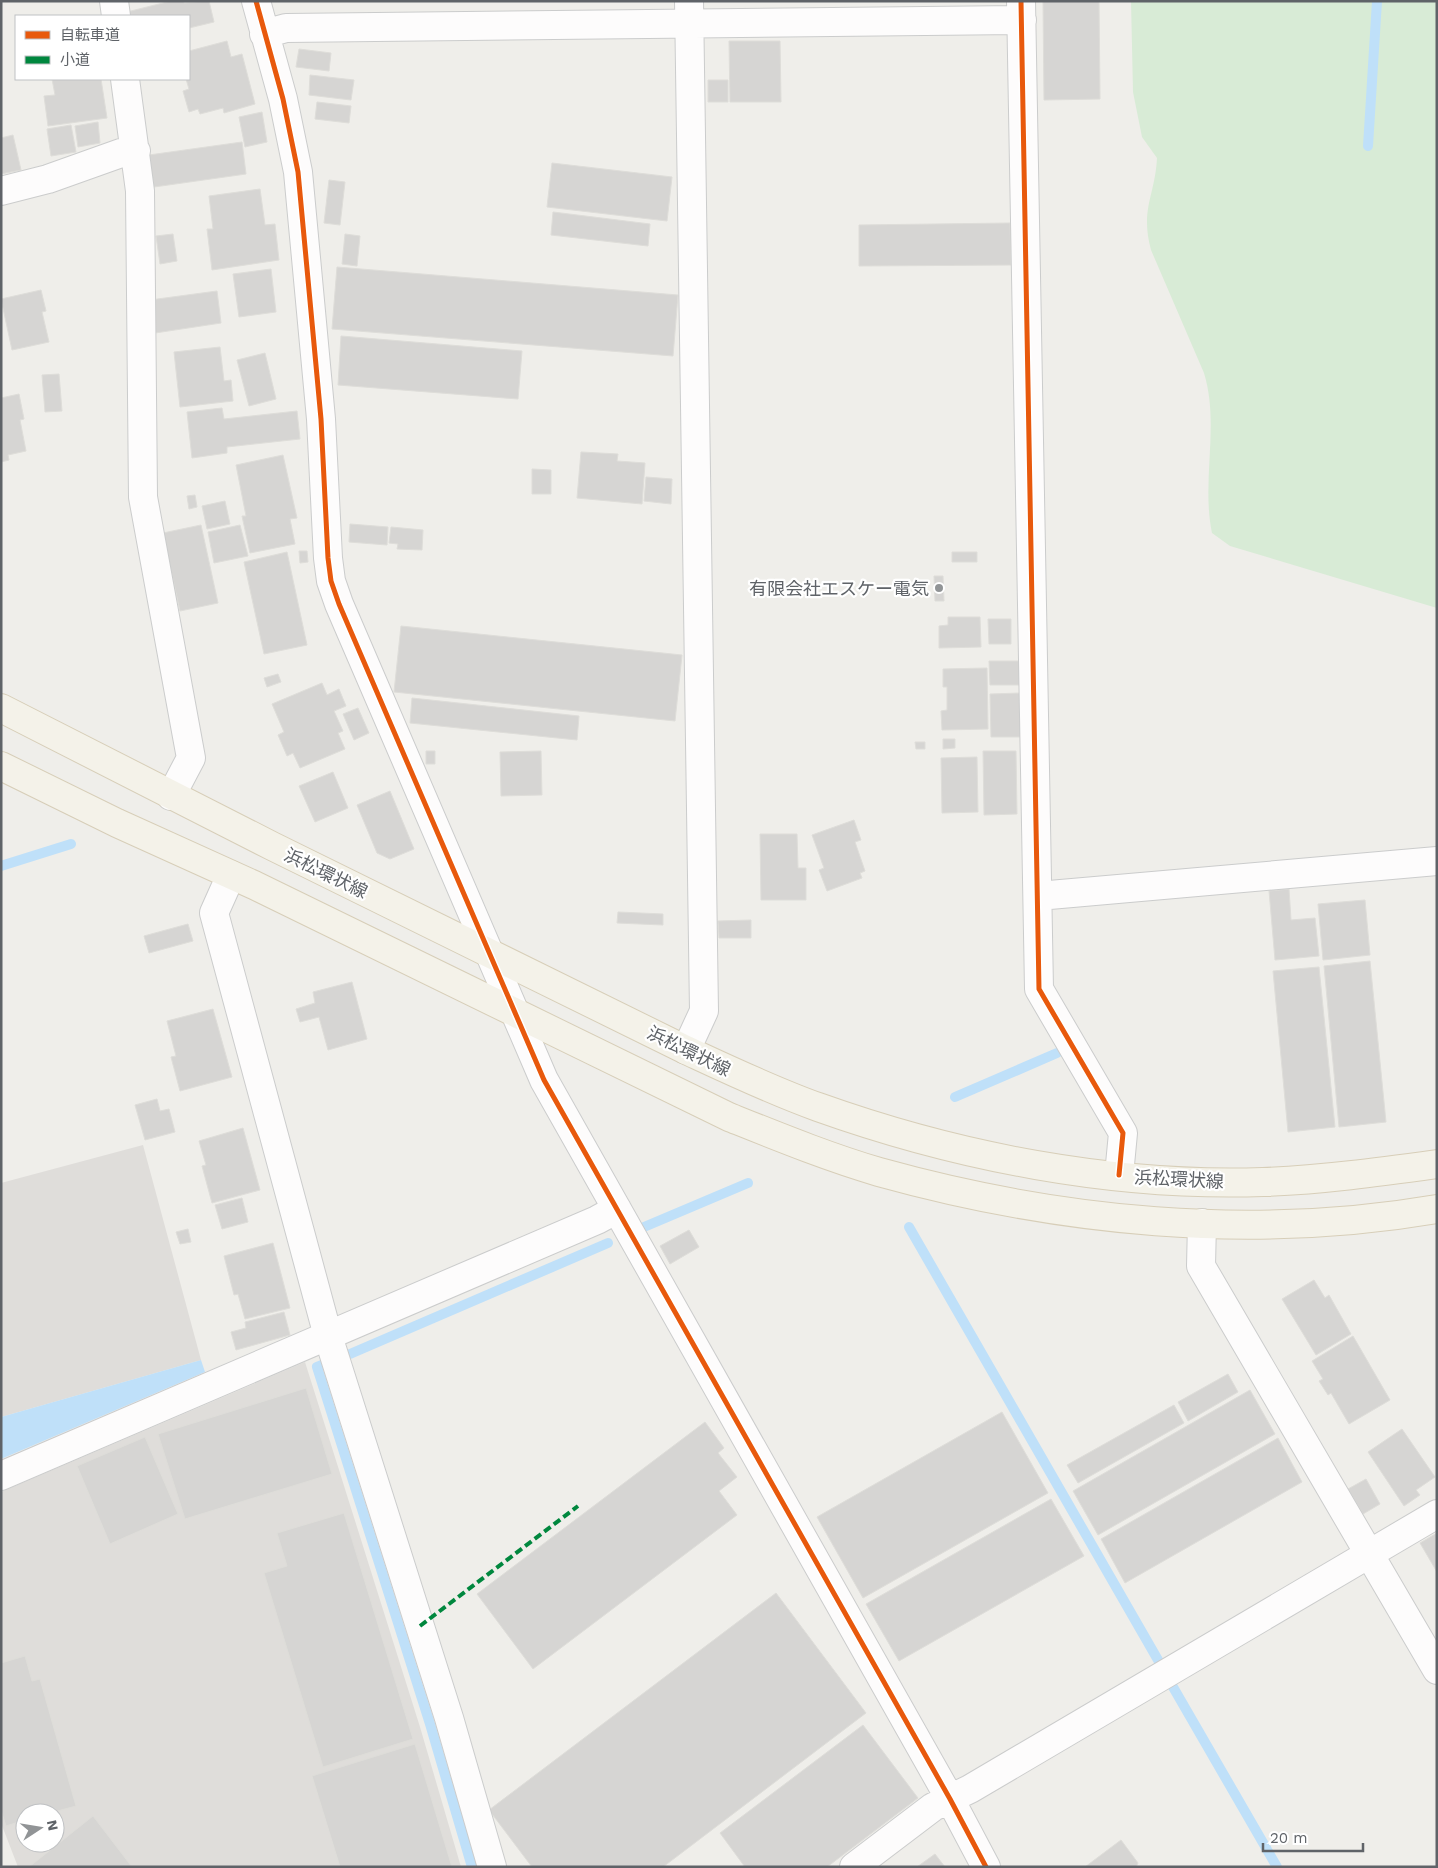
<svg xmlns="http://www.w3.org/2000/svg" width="1438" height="1868" viewBox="0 0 1438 1868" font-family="'Work Sans','Noto Sans JP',sans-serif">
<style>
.industrial{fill:#dfddda;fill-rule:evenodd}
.green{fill:#d8ebd6}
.water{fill:#bfe0f9}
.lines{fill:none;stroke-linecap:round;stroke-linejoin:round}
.stream{stroke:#bfe0f9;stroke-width:10}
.building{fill:#d6d5d3;stroke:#deddd9}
.street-casing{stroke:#cbcccc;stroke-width:30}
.primary-casing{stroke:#d7ceb8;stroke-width:30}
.street{stroke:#fdfcfc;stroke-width:28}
.primary{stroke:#f4f2e9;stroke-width:28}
.quiet{stroke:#00873e;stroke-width:4;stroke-dasharray:8 4;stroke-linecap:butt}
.cycleway-casing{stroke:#fff;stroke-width:8}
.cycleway{stroke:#e8590c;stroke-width:5}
.poi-dot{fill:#919496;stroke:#fff;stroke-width:2}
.labels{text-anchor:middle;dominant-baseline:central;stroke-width:4.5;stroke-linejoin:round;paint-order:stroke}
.poi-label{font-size:18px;fill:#5f6368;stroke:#fff;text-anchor:end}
.street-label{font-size:18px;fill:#5f6368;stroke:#fff}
</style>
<rect width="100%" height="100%" fill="#efeeea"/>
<!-- industrial -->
<path class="industrial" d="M 143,1145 L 201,1360 L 1,1417 L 1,1183 Z
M 305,1362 L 420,1727 L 461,1867 L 18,1867 L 1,1823 L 1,1492 ZM 25,1813 L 55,1813 L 55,1843 L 25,1843 Z"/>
<!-- green -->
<path class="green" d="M 1131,1 L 1437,1 L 1437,608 L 1230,546 L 1212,533 C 1201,480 1220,425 1204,373 L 1151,250 C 1140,209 1155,196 1157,158 L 1142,137 L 1133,92 Z"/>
<!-- water -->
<path class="water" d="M 201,1360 L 205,1372 L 1,1459 L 1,1417 Z"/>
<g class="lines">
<!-- stream -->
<path class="stream" d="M 1368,146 L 1377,1
M 1,866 L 71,844
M 955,1097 L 1057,1053
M 644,1227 L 748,1183
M 909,1227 L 1158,1660
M 350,1354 L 608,1243
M 322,1365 L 317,1367 L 430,1724 L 472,1867
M 1173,1687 L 1277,1867"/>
</g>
<!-- building -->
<path class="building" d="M 171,1 L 184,1 L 184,3 L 209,1 L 214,22 L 189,28 L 189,16 L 128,16 L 127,12 Z
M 1043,1 L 1099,1 L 1100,99 L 1044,100 Z
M 227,41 L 231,57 L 242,54 L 255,104 L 224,113 L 223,108 L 200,114 L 198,109 L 189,112 L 183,91 L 189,89 L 186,79 L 189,79 L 189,51 Z
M 729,41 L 780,41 L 781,102 L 730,102 Z
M 299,49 L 331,53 L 329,71 L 296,67 Z
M 310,75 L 354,80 L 351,100 L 309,95 Z
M 52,79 L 101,79 L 107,118 L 48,126 L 44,96 L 55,95 Z
M 708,80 L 728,80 L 728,102 L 708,102 Z
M 317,102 L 351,106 L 349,123 L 315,119 Z
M 262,112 L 267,142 L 245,147 L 239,117 Z
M 98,122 L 100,143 L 78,147 L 75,126 Z
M 71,125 L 76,152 L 51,156 L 47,129 Z
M 13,135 L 21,170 L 1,174 L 1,138 Z
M 242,142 L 246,174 L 154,187 L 149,155 Z
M 552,163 L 672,177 L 667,221 L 547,207 Z
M 329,180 L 345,182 L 340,225 L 324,223 Z
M 260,189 L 265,225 L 275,224 L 279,260 L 212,270 L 207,229 L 213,229 L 209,196 Z
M 553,212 L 650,224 L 648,246 L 551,235 Z
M 1010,223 L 1011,265 L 859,266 L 859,225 Z
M 173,234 L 177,261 L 160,264 L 156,236 Z
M 345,234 L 360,236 L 357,266 L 342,264 Z
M 337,267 L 678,295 L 673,356 L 332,329 Z
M 271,269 L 276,312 L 239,317 L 233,274 Z
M 41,290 L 46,311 L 42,312 L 49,342 L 12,350 L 1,299 Z
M 217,291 L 221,323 L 155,333 L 150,300 Z
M 341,336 L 522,351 L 518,399 L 338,385 Z
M 220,347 L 224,381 L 231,380 L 233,401 L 180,407 L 174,352 Z
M 265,353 L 276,399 L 249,406 L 237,360 Z
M 59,374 L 62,411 L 45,412 L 42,375 Z
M 19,394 L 24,419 L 20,420 L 26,451 L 8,455 L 9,460 L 1,462 L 1,398 Z
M 222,408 L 224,419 L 297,411 L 300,439 L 227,447 L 227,453 L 192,458 L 187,412 Z
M 581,452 L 618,454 L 617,461 L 645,463 L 642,504 L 577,498 Z
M 283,455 L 297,518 L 290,519 L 295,544 L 250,553 L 242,516 L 246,516 L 236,465 Z
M 532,469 L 551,470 L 551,494 L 532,494 Z
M 646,477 L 672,479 L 671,504 L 644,501 Z
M 195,495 L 197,507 L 189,509 L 187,496 Z
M 225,501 L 230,524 L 207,529 L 202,506 Z
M 350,524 L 388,527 L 387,545 L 349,542 Z
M 201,525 L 218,603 L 180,611 L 163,533 Z
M 240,525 L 248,556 L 214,563 L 208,532 Z
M 391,527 L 423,530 L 422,550 L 397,549 L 398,544 L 389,543 Z
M 299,551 L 307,551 L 308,562 L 300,563 Z
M 287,552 L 307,645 L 264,654 L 244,562 Z
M 952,552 L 977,552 L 977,562 L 952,562 Z
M 934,576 L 943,576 L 944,601 L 935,601 Z
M 948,617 L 980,617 L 981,647 L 939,648 L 939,626 L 948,625 Z
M 988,619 L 1011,619 L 1011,644 L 989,644 Z
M 401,626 L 682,655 L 675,721 L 394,692 Z
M 989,661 L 1019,661 L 1020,685 L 990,685 Z
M 987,668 L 988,729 L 942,730 L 941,711 L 947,710 L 947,687 L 943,687 L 943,669 Z
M 278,674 L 281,682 L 267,687 L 264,678 Z
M 322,683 L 327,695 L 339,689 L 346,706 L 334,711 L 343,731 L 338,733 L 345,749 L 300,768 L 293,753 L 287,756 L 278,735 L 284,732 L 272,704 Z
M 1020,693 L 1021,737 L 991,737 L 990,694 Z
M 412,698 L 579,716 L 577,740 L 410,723 Z
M 358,708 L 369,733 L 354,740 L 343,714 Z
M 943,739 L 955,739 L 955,748 L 943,749 Z
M 915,742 L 925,742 L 925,749 L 916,749 Z
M 426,751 L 435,751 L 435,764 L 426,764 Z
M 541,751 L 542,795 L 501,796 L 500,752 Z
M 983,751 L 1016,751 L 1017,814 L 984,815 Z
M 977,757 L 978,812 L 942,813 L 941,758 Z
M 333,772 L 348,808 L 315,822 L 299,786 Z
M 390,791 L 414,849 L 390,859 L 377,853 L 357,805 Z
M 854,820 L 861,840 L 855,842 L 865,871 L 860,873 L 862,878 L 827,891 L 819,870 L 824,868 L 812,835 Z
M 760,834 L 797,834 L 798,868 L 806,868 L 806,900 L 761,900 Z
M 1289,889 L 1291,920 L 1315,918 L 1319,956 L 1275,960 L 1269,891 Z
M 1365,900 L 1370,955 L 1323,960 L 1318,904 Z
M 618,912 L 663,914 L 663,925 L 617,923 Z
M 751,920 L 751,938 L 719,938 L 718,921 Z
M 188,924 L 193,941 L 149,953 L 144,936 Z
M 1370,961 L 1386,1122 L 1339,1127 L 1324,966 Z
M 1319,967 L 1335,1127 L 1288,1132 L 1273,971 Z
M 352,982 L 367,1039 L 328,1050 L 319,1017 L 300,1022 L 296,1009 L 315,1003 L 313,992 Z
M 213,1009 L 232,1077 L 180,1091 L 171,1057 L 176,1056 L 167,1021 Z
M 157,1099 L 160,1111 L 169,1109 L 175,1132 L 145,1140 L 135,1105 Z
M 243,1128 L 260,1190 L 212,1203 L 202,1166 L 206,1165 L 199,1141 Z
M 242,1198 L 248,1222 L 222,1229 L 215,1205 Z
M 188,1229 L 191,1242 L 180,1244 L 176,1232 Z
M 689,1230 L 699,1247 L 670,1264 L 660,1246 Z
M 273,1243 L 290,1308 L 245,1319 L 238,1294 L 234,1295 L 224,1256 Z
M 1314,1280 L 1325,1298 L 1329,1295 L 1351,1334 L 1316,1355 L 1282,1299 Z
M 284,1312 L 290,1335 L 236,1350 L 231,1332 L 246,1328 L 245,1322 Z
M 1353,1336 L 1390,1400 L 1349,1424 L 1331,1393 L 1328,1395 L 1319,1381 L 1323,1379 L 1312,1361 Z
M 1228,1374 L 1238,1392 L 1188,1421 L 1178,1402 Z
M 306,1388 L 332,1474 L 185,1519 L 158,1434 Z
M 1250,1390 L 1275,1434 L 1098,1535 L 1073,1491 Z
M 1174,1405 L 1184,1423 L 1078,1483 L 1067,1465 Z
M 1002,1412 L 1048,1493 L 863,1598 L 817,1517 Z
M 705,1422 L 724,1448 L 718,1453 L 737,1477 L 719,1491 L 737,1515 L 533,1669 L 477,1594 Z
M 1402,1429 L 1435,1477 L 1416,1490 L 1420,1495 L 1404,1506 L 1368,1452 Z
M 145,1437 L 178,1514 L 110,1544 L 77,1466 Z
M 1278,1438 L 1302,1482 L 1125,1583 L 1101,1539 Z
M 1366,1479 L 1380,1504 L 1363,1514 L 1348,1489 Z
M 1051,1499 L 1084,1556 L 899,1661 L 866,1604 Z
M 344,1513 L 413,1739 L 323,1767 L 264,1573 L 287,1566 L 277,1533 Z
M 1437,1533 L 1437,1572 L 1420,1543 Z
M 776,1593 L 866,1713 L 663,1867 L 532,1867 L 489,1810 Z
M 25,1656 L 32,1681 L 40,1679 L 76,1806 L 50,1813 L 25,1813 L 25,1820 L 6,1826 L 1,1810 L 1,1663 Z
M 863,1725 L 918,1798 L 827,1867 L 745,1867 L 720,1833 Z
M 415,1744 L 452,1867 L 340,1867 L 312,1776 Z
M 93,1816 L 132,1867 L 29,1867 Z
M 1121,1840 L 1138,1863 L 1136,1867 L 1085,1867 Z
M 935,1854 L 945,1867 L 917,1867 Z"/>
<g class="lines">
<defs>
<path id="street" d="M 114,1 L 116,16
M 256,1 L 283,99 L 298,172 L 321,419 L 328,558 L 331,581 L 339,604 L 544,1080 L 950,1799 L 986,1867
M 1021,1 L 1039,989 L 1123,1133 L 1119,1175
M 264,34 L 286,28 L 1022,20
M 125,79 L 140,191 L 143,497 L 191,758 L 171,796
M 1,191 L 48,179 L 121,153 L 136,151
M 231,875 L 214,913 L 328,1336 L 449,1718 L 492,1867
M 1038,896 L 1437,861
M 686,1050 L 704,1011 L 689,1
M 1202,1223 L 1201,1266 L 1437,1670
M 1,1476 L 597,1220 L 617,1209
M 854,1867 L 933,1807 L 970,1789 L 1437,1514"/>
<path id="primary" d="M 1,708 L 272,846 L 686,1050 C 729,1070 773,1091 818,1107 C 958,1157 1113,1187 1263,1182 C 1321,1180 1379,1172 1437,1164
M 1,766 L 117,823 L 254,885 L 729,1117 C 779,1137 828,1157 879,1172 C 1059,1222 1251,1241 1437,1209"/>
</defs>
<!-- street casing -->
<use href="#street" class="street-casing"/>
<!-- primary casing -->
<use href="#primary" class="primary-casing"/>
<!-- street -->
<use href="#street" class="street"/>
<!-- primary -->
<use href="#primary" class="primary"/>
<!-- quiet -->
<path class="quiet" d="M 420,1626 L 578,1506"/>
<defs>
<path id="cycleway" d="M 256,1 L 283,99 L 298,172 L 321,419 L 328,558 L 331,581 L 339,604 L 544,1080 L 950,1799 L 986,1867
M 1021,1 L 1039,989 L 1123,1133 L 1119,1175"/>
</defs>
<!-- cycleway casing -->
<use href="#cycleway" class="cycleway-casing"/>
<!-- cycleway -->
<use href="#cycleway" class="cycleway"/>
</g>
<!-- markers -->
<circle class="poi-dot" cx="939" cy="588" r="5"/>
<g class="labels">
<!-- poi labels -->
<g class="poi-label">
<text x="929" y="588">有限会社エスケー電気</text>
</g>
<!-- street labels -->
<g class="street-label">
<text transform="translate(326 873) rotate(26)">浜松環状線</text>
<text transform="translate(689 1051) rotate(26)">浜松環状線</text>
<text transform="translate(1179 1179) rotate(3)">浜松環状線</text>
</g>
</g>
<!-- border -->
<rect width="1438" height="1868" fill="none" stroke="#5f6368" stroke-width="5"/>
<!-- legend -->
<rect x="15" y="15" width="175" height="65" fill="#ffffff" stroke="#bfc1c3"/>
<rect x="25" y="31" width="25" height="8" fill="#e8590c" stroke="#bfc1c3"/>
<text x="60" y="40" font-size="15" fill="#5f6368">自転車道</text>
<rect x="25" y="56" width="25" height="8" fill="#00873e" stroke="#bfc1c3"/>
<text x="60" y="65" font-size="15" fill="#5f6368">小道</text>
<!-- north arrow -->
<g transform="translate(40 1828) rotate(78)"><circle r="24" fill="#ffffff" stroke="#bfc1c3"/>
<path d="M0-4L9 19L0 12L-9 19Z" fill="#919496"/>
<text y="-8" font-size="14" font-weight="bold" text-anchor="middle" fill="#5f6368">N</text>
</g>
<!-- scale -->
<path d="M1263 1843v8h100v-8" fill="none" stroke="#5f6368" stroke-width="2.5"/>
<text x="1270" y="1843" font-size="15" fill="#5f6368" stroke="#ffffff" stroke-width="4" paint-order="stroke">20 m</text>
</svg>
